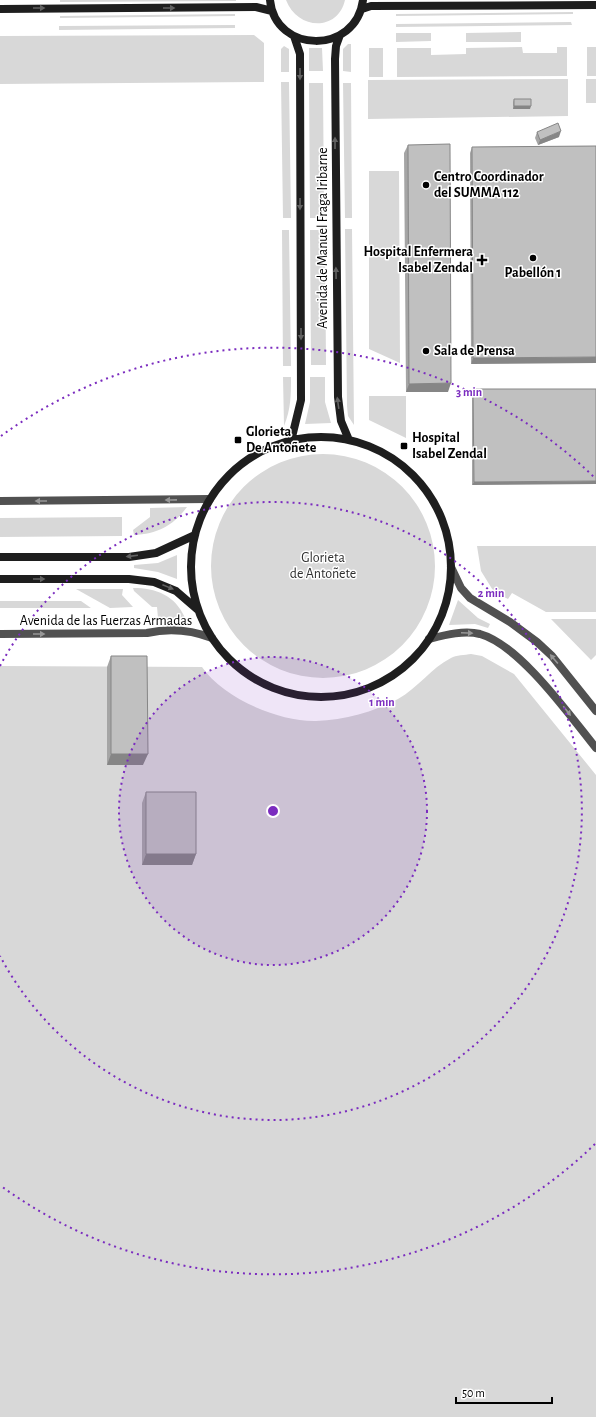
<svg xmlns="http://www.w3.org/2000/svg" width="596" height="1417" viewBox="0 0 596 1417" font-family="'Alegreya Sans',sans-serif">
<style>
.green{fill:#d8d8d8}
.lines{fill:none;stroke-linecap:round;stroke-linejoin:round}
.street{stroke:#515151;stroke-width:8}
.secondary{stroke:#1e1e1e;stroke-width:8}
.wall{fill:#a5a5a5}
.shaded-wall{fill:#868686}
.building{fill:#c0c0c0;stroke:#868686}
.oneway{fill:#626262}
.oneway2{fill:#979797}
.ring{fill:none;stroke:#7b2cbf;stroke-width:2;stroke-dasharray:2 4}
.poi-dot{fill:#000;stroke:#fff;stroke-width:1.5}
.labels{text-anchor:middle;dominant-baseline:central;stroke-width:3;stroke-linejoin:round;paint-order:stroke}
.poi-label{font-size:14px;font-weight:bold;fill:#000;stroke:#fff;text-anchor:start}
.street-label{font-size:14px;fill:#000;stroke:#fff}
.park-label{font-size:14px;fill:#2f2f2f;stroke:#fff}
.centre{fill:#7b2cbf;stroke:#fff;stroke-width:2}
.ring-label{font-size:12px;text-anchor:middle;font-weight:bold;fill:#7b2cbf;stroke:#fff;stroke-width:3;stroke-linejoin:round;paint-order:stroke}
</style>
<rect width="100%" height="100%" fill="#fff"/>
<!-- green -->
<path class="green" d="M 60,0 L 236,0 L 236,1 L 60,2 Z
M 286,0 L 345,0 C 338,32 297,30 286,0 Z
M 573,12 L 573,14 L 396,16 L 396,14 Z
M 235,14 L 235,16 L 60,18 L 60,16 Z
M 571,22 L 572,25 L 396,27 L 396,24 Z
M 235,25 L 235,28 L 59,30 L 59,26 Z
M 521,32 L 521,42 L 466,42 L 466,33 Z
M 396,33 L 431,33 L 431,41 L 396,42 Z
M 254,35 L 264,43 L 264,82 L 0,84 L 0,36 Z
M 348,44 L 351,44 L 351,72 L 343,71 L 343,49 Z
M 284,46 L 289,49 L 289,72 L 281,72 L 281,49 Z
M 522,47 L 523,53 L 557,53 L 557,47 L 567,47 L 567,76 L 397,77 L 397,48 L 431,48 L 431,55 L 466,54 L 466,48 Z
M 587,47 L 596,47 L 596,76 L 587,76 Z
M 309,48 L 322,48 L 323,71 L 309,71 Z
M 369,48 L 383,48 L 383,77 L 369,77 Z
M 568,79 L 568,116 L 368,119 L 368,80 Z
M 586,79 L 596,79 L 596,103 L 586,103 Z
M 281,82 L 289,82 L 291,218 L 283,218 Z
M 309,83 L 323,83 L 324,218 L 310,218 Z
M 343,83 L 351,83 L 352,218 L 345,218 Z
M 369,171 L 399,171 L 400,363 L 369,349 Z
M 345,229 L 352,229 L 354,425 L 348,416 L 347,406 Z
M 282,230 L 289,230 L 291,366 L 283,366 Z
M 310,230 L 325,230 L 326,365 L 311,365 Z
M 283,377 L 291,377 C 291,395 291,409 284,426 Z
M 310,377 L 325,377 L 325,402 L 331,423 L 305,424 L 310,402 Z
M 369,396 L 406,396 L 406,438 L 369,420 Z
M211 566a112 112 0 1 1 224 0a112 112 0 1 1-224 0Z
M 187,507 C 173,526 157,534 134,535 L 133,530 L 150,517 L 150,508 Z
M 122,517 L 122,536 L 0,537 L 0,518 Z
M 477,546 L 596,546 L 596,612 L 546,612 L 512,593 L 508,599 L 494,592 L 481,571 Z
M 177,555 L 177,579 L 158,572 L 134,568 L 134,565 L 158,563 Z
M 133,588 C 156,588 175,595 185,618 L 158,618 L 157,607 L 152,607 L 134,591 Z
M 76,589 L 123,589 L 122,595 L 133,607 L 110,608 Z
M 458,600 L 478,618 L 490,624 L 488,628 L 475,624 L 449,625 Z
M 0,601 L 81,601 L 91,608 L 0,608 Z
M 551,619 L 596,619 L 596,655 L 591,660 Z
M 471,654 L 482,656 L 514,674 L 596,775 L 596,1417 L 0,1417 L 0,666 L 202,667 C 223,698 279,722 316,721 C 345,720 373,712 398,699 C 418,688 431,668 451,658 C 456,655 465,655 471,654 Z"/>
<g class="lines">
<!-- street -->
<path class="street" d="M 0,501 L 210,499
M 451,567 L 461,588 L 470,598 L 510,622 L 537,642 L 552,656 L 596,711
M 0,634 L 147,633 C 169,628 191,630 212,638
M 429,639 C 445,635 464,630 480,634 C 520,645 570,716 596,748"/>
<!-- secondary -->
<path class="secondary" d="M 270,0 C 275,54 356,55 363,0
M 0,9 L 256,7 L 272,11
M 362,9 L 371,6 L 596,5
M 340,35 L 336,46 L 335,59 L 338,397 L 341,421 L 349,440
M191 567a130 130 0 1 1 260 0a130 130 0 1 1-260 0Z
M 291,441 L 301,400 L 300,54 L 294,36
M 0,557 L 129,557 L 156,553 L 195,535
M 0,579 L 129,579 L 154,582 L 176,591 L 198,610"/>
</g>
<!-- wall -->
<path class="wall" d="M 514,99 L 530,109 L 513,109 L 513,102 Z
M 537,132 L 559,137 L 538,145 L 535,138 Z
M 408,145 L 448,392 L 406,392 L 404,153 Z
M 596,146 L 471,364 L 470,153 L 472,147 Z
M 473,389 L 596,389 L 472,485 L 472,392 Z
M 111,656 L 143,765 L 107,765 L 107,667 Z
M 146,792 L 196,854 L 192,865 L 142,865 L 142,803 Z"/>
<!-- shaded-wall -->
<path class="shaded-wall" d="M 514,106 L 531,106 L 530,109 L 513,109 Z
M 561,131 L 559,137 L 538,145 L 540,140 Z
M 596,357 L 596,363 L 471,364 L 473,358 Z
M 451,383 L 448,392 L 406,392 L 409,384 Z
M 596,481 L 596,484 L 472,485 L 474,482 Z
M 111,754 L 148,754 L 143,765 L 107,765 Z
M 146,854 L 196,854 L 192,865 L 142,865 Z"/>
<!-- building -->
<path class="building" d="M 514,99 L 531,99 L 531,106 L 514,106 Z
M 558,123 L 561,131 L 540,140 L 537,132 Z
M 450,144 L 451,383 L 409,384 L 408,145 Z
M 596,146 L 596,357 L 473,358 L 472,147 Z
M 473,389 L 596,389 L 596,481 L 474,482 Z
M 111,656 L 147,656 L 148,754 L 111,754 Z
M 146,792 L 196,792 L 196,854 L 146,854 Z"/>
<!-- one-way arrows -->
<defs><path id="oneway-solid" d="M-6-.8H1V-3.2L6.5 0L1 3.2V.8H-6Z"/></defs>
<g class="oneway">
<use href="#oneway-solid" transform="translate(39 8)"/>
<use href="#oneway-solid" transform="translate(169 8)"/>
<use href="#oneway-solid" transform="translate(300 74) rotate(90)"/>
<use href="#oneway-solid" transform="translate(335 143) rotate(-90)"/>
<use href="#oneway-solid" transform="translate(300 204) rotate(90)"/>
<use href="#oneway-solid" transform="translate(336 273) rotate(-91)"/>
<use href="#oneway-solid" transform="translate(301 334) rotate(90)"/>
<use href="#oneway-solid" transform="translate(338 403) rotate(-98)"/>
<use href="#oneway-solid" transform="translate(132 556) rotate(173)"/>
<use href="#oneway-solid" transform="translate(39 579)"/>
<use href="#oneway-solid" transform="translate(168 587) rotate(22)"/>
</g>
<g class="oneway2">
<use href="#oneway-solid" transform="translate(171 500) rotate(179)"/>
<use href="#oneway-solid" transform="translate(41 501) rotate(180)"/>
<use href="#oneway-solid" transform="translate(467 633) rotate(2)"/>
<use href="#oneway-solid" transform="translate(39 634)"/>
<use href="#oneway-solid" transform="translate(554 659) rotate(-130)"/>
<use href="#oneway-solid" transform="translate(567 711) rotate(52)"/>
</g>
<!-- distance rings -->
<circle cx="273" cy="811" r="154" fill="#7b2cbf" fill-opacity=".12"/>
<g class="ring">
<circle cx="273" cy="811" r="154"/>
<path d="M0 666A309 309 0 1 1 0 956"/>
<path d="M595 1144A463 463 0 0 1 1 1186M1 436A463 463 0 0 1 595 478"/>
</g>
<!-- markers -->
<g class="poi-dot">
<circle cx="426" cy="185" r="4"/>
<circle cx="533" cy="258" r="4"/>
<path d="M480 254h4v4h4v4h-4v4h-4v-4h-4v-4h4z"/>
<circle cx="426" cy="351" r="4"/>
<rect x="234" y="436" width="8" height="8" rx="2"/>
<rect x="400" y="442" width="8" height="8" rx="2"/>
</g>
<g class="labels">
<!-- poi labels -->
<g class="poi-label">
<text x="434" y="177">Centro Coordinador<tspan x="434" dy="16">del SUMMA 112</tspan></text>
<text x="473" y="252" text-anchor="end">Hospital Enfermera<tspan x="473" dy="16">Isabel Zendal</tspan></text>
<text x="533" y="273" text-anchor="middle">Pabellón 1</text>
<text x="434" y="351">Sala de Prensa</text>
<text x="246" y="432">Glorieta<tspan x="246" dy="16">De Antoñete</tspan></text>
<text x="412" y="438">Hospital<tspan x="412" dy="16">Isabel Zendal</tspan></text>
</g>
<!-- street labels -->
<g class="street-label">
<text transform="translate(323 238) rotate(-90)">Avenida de Manuel Fraga Iribarne</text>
<text x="106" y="621">Avenida de las Fuerzas Armadas</text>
</g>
<!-- park labels -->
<g class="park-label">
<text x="323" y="558">Glorieta<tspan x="323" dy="16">de Antoñete</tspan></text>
</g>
</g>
<circle cx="273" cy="811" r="6" class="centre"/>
<g class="ring-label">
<text x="469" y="396">3 min</text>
<text x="491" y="597">2 min</text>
<text x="382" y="706">1 min</text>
</g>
<!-- scale -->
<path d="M456 1397v6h96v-6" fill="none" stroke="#000000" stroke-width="2"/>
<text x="462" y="1397" font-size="12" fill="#000000" stroke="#ffffff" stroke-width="3" paint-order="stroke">50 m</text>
</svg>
